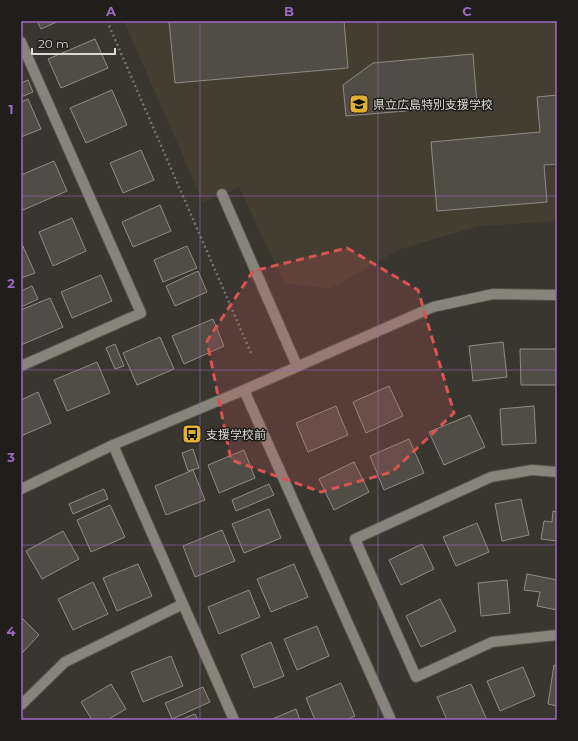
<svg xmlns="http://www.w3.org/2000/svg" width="578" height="741" viewBox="0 0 578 741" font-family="Montserrat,'Noto Sans JP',sans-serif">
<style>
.built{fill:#443e32}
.building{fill:#504d46;stroke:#8f8b84}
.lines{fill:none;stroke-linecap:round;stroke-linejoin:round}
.street-casing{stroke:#55524d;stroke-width:12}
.secondary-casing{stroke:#55524d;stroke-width:12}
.path{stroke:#76736e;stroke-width:2.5;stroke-dasharray:2 3;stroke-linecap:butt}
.street{stroke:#87847c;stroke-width:10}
.secondary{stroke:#87847c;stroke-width:10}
.marked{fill:#d75453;fill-opacity:0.2;stroke:#d75453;stroke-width:3;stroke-dasharray:8 5;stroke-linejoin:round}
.grid{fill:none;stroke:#9d69c7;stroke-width:1;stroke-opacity:0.55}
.labels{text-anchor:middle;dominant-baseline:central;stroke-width:3;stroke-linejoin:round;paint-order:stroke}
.poi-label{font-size:12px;fill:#dbd9d5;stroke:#1f1e1b;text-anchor:start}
.neatline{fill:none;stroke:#9d69c7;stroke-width:1.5}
.grid-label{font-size:13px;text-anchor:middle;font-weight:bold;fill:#9d69c7}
</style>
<rect width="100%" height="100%" fill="#393630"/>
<!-- built -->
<path class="built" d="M 124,21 L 557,21 L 557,221 L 479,226 L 400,249 L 330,289 L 284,283 L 239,187 L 203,202 Z"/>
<!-- building -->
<path class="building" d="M 37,21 L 59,21 L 41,29 Z
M 169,21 L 344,21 L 348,68 L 175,83 Z
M 95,39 L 108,68 L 61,88 L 48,59 Z
M 473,54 L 477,105 L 346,116 L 343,85 L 373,63 Z
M 28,80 L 33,92 L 21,97 L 21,83 Z
M 112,90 L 127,125 L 86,143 L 70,108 Z
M 557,95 L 557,164 L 544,165 L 547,202 L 437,211 L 431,142 L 540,132 L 537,97 Z
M 28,99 L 41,129 L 21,137 L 21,102 Z
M 141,150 L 154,180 L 123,193 L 110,163 Z
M 54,161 L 67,191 L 23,210 L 21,206 L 21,175 Z
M 160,205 L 171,231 L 133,247 L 122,222 Z
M 72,218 L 86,251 L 53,266 L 39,232 Z
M 21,242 L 35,273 L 21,278 Z
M 187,246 L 197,268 L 163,282 L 154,260 Z
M 198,271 L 207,292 L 175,306 L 166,286 Z
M 101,275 L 112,301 L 72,318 L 61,292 Z
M 32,286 L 38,299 L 21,307 L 21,291 Z
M 50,298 L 63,327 L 21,345 L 21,310 Z
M 213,319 L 224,346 L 184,364 L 172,336 Z
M 160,337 L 174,369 L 137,385 L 123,353 Z
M 503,342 L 507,377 L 473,381 L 469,346 Z
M 115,344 L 124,366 L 115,369 L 106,348 Z
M 520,349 L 557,349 L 557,385 L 521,385 Z
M 97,362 L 110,393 L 67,411 L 54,380 Z
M 389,386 L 403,416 L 366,433 L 353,402 Z
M 38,392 L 51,423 L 21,436 L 21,400 Z
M 336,406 L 348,435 L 308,452 L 296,423 Z
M 534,406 L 536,443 L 502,445 L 500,409 Z
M 470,415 L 485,447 L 444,465 L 429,432 Z
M 409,439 L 424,473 L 384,490 L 370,456 Z
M 193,449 L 199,468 L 188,471 L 182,453 Z
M 244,450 L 255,478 L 219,493 L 208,465 Z
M 354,462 L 369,492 L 334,510 L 319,479 Z
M 193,470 L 205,500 L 166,515 L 155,486 Z
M 269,484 L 274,495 L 236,511 L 232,500 Z
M 104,489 L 108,499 L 73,514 L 69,504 Z
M 521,499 L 529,535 L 502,541 L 495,504 Z
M 110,505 L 125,537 L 91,552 L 77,520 Z
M 269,509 L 281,538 L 244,553 L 232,524 Z
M 553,511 L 557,512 L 557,541 L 541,539 L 544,521 L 552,522 Z
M 477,523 L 489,552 L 456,566 L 443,537 Z
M 222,530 L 235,561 L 195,577 L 183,546 Z
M 63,531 L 79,559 L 42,579 L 26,551 Z
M 422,544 L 434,569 L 401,585 L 389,560 Z
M 138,564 L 152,596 L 117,611 L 103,578 Z
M 294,564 L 308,597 L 271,612 L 257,579 Z
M 527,574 L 557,580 L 557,610 L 537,606 L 540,592 L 524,590 Z
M 507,580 L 510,613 L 481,616 L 478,583 Z
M 93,582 L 108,614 L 73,630 L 58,599 Z
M 249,590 L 260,617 L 219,634 L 208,607 Z
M 440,599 L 456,631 L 421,647 L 406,616 Z
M 21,617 L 39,635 L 21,654 Z
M 317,626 L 329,656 L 297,670 L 284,639 Z
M 271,642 L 284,676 L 254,688 L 241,655 Z
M 171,656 L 183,686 L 143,702 L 131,672 Z
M 554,665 L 557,666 L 557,706 L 548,704 Z
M 523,667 L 535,696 L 500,711 L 487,681 Z
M 341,683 L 355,716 L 346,720 L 315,720 L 306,698 Z
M 111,684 L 126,709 L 107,720 L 92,720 L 81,702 Z
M 471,684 L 487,720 L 447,720 L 437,697 Z
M 203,687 L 210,702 L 172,719 L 165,703 Z
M 296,709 L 300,720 L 270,720 Z
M 195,714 L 198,720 L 180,720 Z"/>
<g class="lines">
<defs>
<path id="street" d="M 21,42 L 141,313 L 21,366
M 222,194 L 297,366
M 244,390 L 391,720
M 113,445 L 234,720
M 557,472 L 532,470 L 491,477 L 355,539 L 416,677 L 492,642 L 557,635
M 21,705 L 65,662 L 183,604"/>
<path id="secondary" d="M 21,489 L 113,445 L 244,390 L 433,307 L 493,294 L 557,295"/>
</defs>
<!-- street casing -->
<use href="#street" class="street-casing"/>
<!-- secondary casing -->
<use href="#secondary" class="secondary-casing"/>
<!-- path -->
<path class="path" d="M 107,21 L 251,353"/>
<!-- street -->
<use href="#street" class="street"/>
<!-- secondary -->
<use href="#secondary" class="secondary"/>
</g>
<!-- marked area -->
<path class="marked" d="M 347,248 L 418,290 L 454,413 L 392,472 L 321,492 L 231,460 L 207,341 L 253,271 Z"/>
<!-- grid -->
<path class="grid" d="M 200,21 L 200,720M 378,21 L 378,720M 21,196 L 557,196M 21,370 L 557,370M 21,545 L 557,545"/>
<!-- icons -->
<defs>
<symbol id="school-square" viewBox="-11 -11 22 22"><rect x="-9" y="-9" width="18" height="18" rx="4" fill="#e0b034" stroke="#1f1e1b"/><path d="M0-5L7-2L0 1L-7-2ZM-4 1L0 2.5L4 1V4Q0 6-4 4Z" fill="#111"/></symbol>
<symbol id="bus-square" viewBox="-11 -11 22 22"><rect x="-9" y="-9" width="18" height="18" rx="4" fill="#e0b034" stroke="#1f1e1b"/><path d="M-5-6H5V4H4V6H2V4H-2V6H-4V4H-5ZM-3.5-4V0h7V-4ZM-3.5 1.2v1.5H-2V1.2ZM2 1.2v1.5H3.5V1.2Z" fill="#111"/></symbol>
</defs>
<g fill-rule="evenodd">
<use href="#school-square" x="348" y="93" width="22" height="22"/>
<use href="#bus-square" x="181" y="423" width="22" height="22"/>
</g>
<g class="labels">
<!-- poi labels -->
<g class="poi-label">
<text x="373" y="104">県立広島特別支援学校</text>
<text x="206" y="434">支援学校前</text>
</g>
</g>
<!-- border -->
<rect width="578" height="741" fill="none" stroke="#1f1e1b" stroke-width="44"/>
<!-- scale -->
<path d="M32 48v6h83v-6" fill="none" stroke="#dbd9d5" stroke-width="2"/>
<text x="38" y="48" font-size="12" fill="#dbd9d5" stroke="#1f1e1b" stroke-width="3" paint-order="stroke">20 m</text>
<rect x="22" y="22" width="534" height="697" class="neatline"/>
<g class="grid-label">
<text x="111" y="16">A</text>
<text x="289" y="16">B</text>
<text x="467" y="16">C</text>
<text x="11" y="114">1</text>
<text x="11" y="288">2</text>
<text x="11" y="462">3</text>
<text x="11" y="636">4</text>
</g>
</svg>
